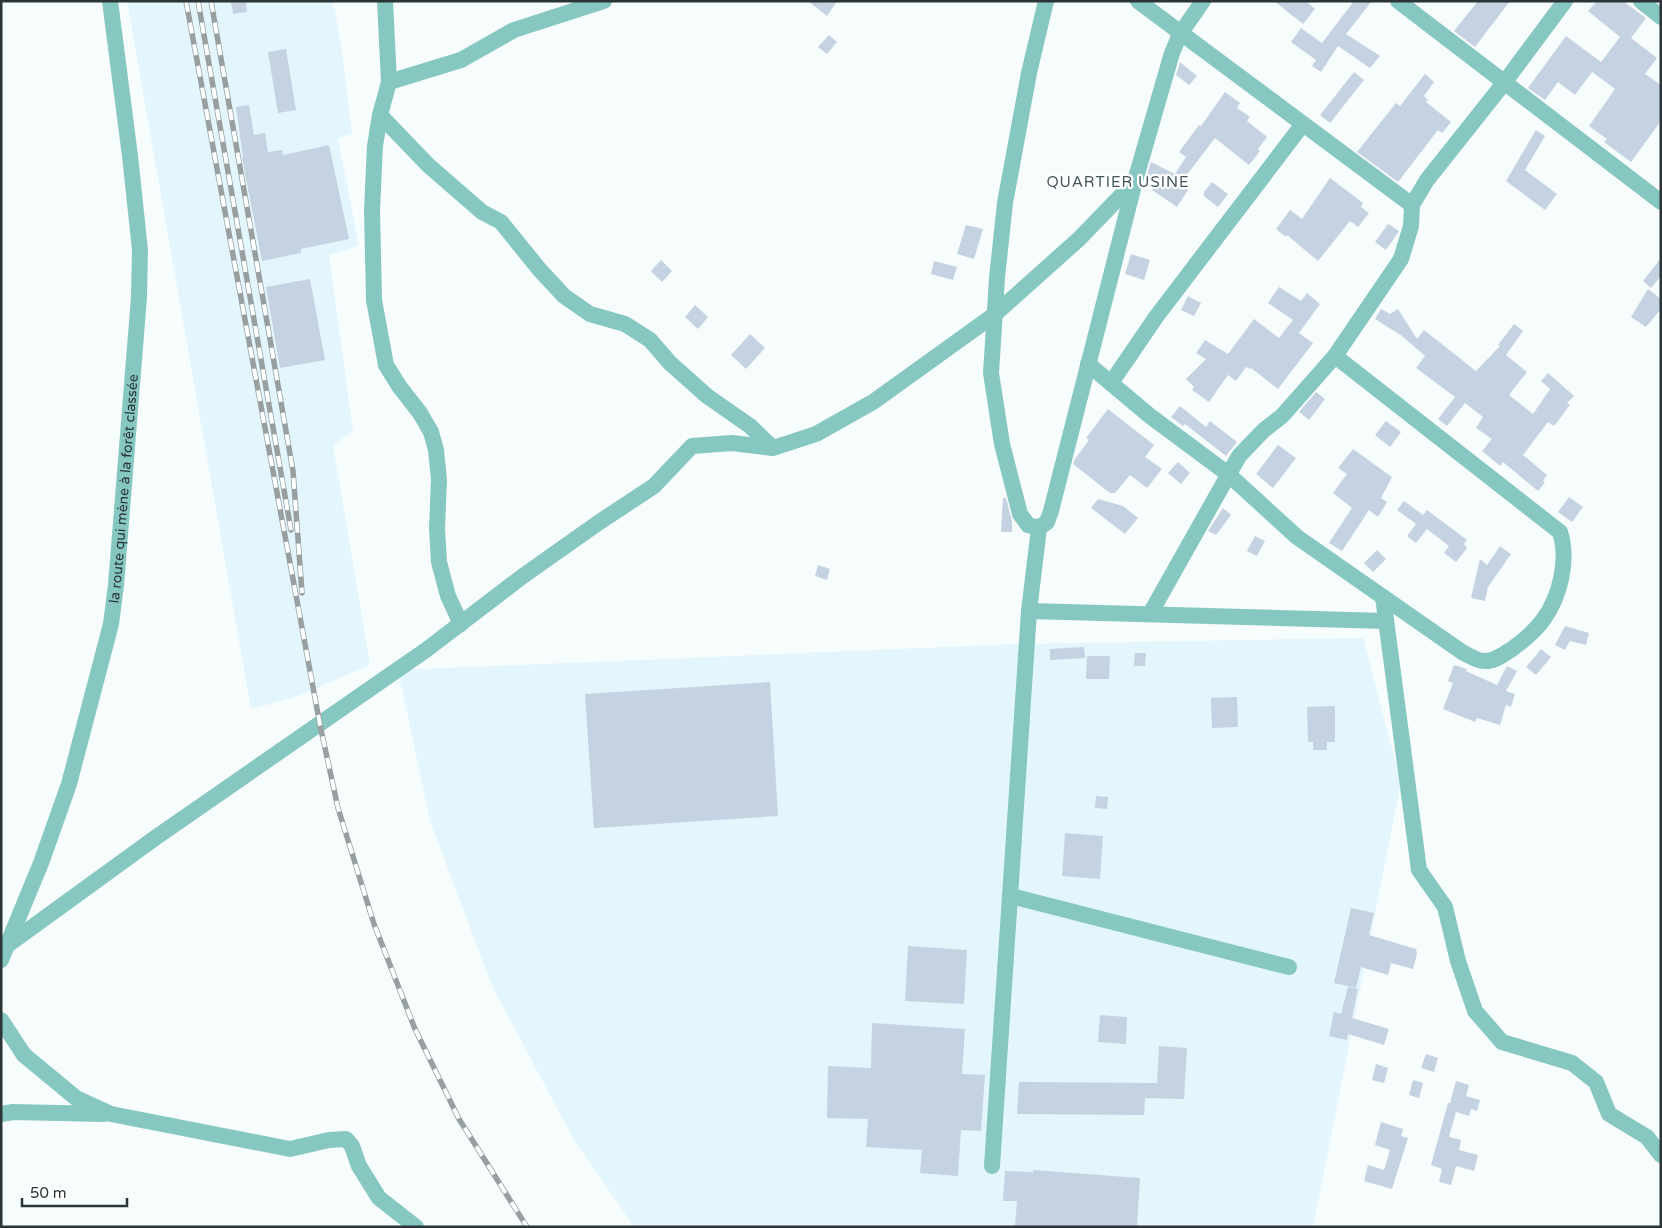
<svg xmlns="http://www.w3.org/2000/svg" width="1662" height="1228" viewBox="0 0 1662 1228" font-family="'Varela Round',sans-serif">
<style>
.built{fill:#e3f6fd}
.building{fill:#c4d2e2}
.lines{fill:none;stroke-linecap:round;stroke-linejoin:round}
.minor{stroke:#86c8c1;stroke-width:16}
.rail-casing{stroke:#989fa1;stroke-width:5.5}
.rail{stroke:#fff;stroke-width:4;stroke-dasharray:11;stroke-linecap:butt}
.labels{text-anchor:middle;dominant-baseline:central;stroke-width:4.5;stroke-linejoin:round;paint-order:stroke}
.street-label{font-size:14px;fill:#2b3538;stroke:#fff}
.neighbourhood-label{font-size:15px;letter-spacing:1px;fill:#41555c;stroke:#fff}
</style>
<rect width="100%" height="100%" fill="#f7fcfd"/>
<!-- built -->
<path class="built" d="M 127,1 L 333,1 L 341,44 L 352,134 L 338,139 L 359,246 L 329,255 L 353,431 L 333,445 L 370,665 L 298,696 L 251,709 Z
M 1363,638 L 1401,783 L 1313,1227 L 634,1227 L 573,1138 L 492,986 L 430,821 L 398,670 L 1018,644 Z"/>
<!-- building -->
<path class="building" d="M 231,1 L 246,1 L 247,12 L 233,14 Z
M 808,1 L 837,1 L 827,16 Z
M 1274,1 L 1306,1 L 1315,9 L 1303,24 Z
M 1354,1 L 1372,1 L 1346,34 L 1380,56 L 1370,68 L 1338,46 L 1321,72 L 1312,66 L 1316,60 L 1291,42 L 1301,28 L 1322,43 Z
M 1478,1 L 1510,1 L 1475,47 L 1454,31 Z
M 1597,1 L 1623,1 L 1646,18 L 1631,38 L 1657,58 L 1645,74 L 1661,85 L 1661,121 L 1631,162 L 1604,142 L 1607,139 L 1589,126 L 1615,89 L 1592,72 L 1575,95 L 1558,82 L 1545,100 L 1528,88 L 1566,36 L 1601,62 L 1620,37 L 1588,11 Z
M 829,35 L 837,42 L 827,54 L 818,47 Z
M 286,49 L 296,110 L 278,113 L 268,52 Z
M 1180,62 L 1197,76 L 1189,85 L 1176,75 Z
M 1354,72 L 1364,80 L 1330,123 L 1320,115 Z
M 1425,74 L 1434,82 L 1424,96 L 1428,100 L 1426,102 L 1451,122 L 1442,133 L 1438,130 L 1398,182 L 1357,152 L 1396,103 L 1400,106 Z
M 1225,92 L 1240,103 L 1237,108 L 1250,117 L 1247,121 L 1267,137 L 1258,149 L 1260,151 L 1249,165 L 1215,138 L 1182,181 L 1190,187 L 1177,207 L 1152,190 L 1156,183 L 1146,178 L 1151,162 L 1175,174 L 1186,157 L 1179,152 L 1199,125 L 1201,126 Z
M 249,105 L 254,135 L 265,133 L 268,152 L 282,150 L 283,155 L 329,145 L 349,239 L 301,249 L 301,253 L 262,261 L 242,158 L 243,157 L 236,107 Z
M 1536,130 L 1545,136 L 1525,170 L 1557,194 L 1545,210 L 1506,181 Z
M 1330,178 L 1363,203 L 1361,207 L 1369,213 L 1358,227 L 1350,221 L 1318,261 L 1287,235 L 1286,237 L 1276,229 L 1290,210 L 1302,219 Z
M 1212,182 L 1228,194 L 1218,207 L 1204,196 L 1204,192 Z
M 1388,224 L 1399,231 L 1386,250 L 1375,242 Z
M 966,225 L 983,229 L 974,259 L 957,254 Z
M 1131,254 L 1150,260 L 1144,280 L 1125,274 Z
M 1661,258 L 1661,276 L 1651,288 L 1643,281 Z
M 661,260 L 672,271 L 662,282 L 651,271 Z
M 934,261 L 957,267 L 953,280 L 931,274 Z
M 310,279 L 325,360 L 280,368 L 266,287 Z
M 1279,287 L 1301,301 L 1307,293 L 1320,304 L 1299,333 L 1313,343 L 1278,389 L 1251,368 L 1250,369 L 1246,367 L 1236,381 L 1228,375 L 1209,402 L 1192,390 L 1194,387 L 1186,379 L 1206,359 L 1196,353 L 1205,340 L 1228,354 L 1254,319 L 1279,338 L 1293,320 L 1268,303 Z
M 1648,289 L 1661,299 L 1661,309 L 1646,327 L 1631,317 Z
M 1188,296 L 1201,303 L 1194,316 L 1181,310 Z
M 695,305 L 708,317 L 698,329 L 685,317 Z
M 1381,309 L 1390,314 L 1398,309 L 1417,339 L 1424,330 L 1476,371 L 1500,346 L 1498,345 L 1514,324 L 1523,331 L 1506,355 L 1527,372 L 1509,395 L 1533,414 L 1550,389 L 1557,395 L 1541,381 L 1548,373 L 1574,396 L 1567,403 L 1570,405 L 1554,426 L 1548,422 L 1523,455 L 1547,475 L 1543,481 L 1545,482 L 1538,491 L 1503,462 L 1500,466 L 1482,451 L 1492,439 L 1476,428 L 1483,417 L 1465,403 L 1447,426 L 1438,419 L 1455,397 L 1416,368 L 1425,356 L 1402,336 L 1375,319 Z
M 750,334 L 765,348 L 746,369 L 731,355 Z
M 1316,392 L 1325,399 L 1309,420 L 1299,412 Z
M 1180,406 L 1206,427 L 1210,421 L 1237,442 L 1226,456 L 1185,424 L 1183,426 L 1171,417 Z
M 1108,409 L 1154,445 L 1145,457 L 1162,469 L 1147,488 L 1130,475 L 1115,493 L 1110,493 L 1073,464 L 1075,459 L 1089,440 L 1086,438 Z
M 1386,421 L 1401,432 L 1390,447 L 1375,435 Z
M 1278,445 L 1296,458 L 1273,488 L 1256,474 Z
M 1353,449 L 1392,477 L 1381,498 L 1387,502 L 1378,517 L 1369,510 L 1342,551 L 1329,543 L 1352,508 L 1333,493 L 1347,474 L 1338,468 Z
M 1178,462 L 1190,473 L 1181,484 L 1168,473 Z
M 1569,497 L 1583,507 L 1572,522 L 1558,512 Z
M 1003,498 L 1006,498 L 1012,521 L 1012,532 L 1001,532 Z
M 1098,499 L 1123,506 L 1138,518 L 1125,534 L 1091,508 Z
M 1404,501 L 1423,515 L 1427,510 L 1467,540 L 1464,544 L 1467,548 L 1456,562 L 1444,553 L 1449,546 L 1427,529 L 1416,543 L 1407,536 L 1416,524 L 1397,510 Z
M 1223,508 L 1231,515 L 1216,535 L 1208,531 Z
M 1255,536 L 1265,541 L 1257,556 L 1247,551 Z
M 1500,546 L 1511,554 L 1488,587 L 1485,601 L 1471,598 L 1480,559 L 1487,565 Z
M 1377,550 L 1386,559 L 1373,572 L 1364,563 Z
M 818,565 L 830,569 L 827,580 L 815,576 Z
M 1565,626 L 1589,633 L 1586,645 L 1570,641 L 1565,650 L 1555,645 Z
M 1084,647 L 1085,658 L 1050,660 L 1050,649 Z
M 1541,649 L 1551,657 L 1536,675 L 1526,667 Z
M 1135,653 L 1146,653 L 1145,666 L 1134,666 Z
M 1087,656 L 1110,656 L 1109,679 L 1086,679 Z
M 1454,665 L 1467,669 L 1466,671 L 1497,685 L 1507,666 L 1517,671 L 1506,691 L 1515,694 L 1511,707 L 1506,705 L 1500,725 L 1477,718 L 1475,722 L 1443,709 L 1453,683 L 1448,681 Z
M 770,682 L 778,816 L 594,828 L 585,694 Z
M 1237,697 L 1238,727 L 1212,728 L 1211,698 Z
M 1335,706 L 1335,742 L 1327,742 L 1327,750 L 1313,750 L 1313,742 L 1308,742 L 1307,707 Z
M 1096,796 L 1108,797 L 1107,809 L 1095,808 Z
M 1065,833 L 1103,836 L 1100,879 L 1062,876 Z
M 1351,908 L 1374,913 L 1369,935 L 1416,949 L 1417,954 L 1413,969 L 1391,963 L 1388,975 L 1361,967 L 1356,988 L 1334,983 Z
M 908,946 L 967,950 L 964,1004 L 905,1001 Z
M 1348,987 L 1358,989 L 1352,1018 L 1389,1029 L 1384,1045 L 1348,1034 L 1347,1040 L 1329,1036 L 1334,1012 L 1341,1014 Z
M 1100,1015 L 1127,1017 L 1126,1044 L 1098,1042 Z
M 872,1023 L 965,1029 L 962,1074 L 985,1075 L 981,1131 L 961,1130 L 958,1176 L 920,1173 L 922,1150 L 866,1147 L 868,1119 L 827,1118 L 828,1066 L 871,1068 Z
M 1159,1046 L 1187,1048 L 1184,1099 L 1145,1098 L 1144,1115 L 1017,1114 L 1019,1082 L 1157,1083 Z
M 1426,1054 L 1438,1058 L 1434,1072 L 1421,1068 Z
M 1376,1064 L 1388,1068 L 1384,1083 L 1372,1080 Z
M 1413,1080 L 1423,1083 L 1419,1098 L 1409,1095 Z
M 1456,1081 L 1469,1085 L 1466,1096 L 1480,1100 L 1477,1111 L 1471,1109 L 1469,1116 L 1456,1112 L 1449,1137 L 1461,1140 L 1459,1150 L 1478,1155 L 1474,1171 L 1456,1166 L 1451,1185 L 1439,1182 L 1442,1169 L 1431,1165 L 1448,1103 L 1450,1103 Z
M 1381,1122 L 1403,1129 L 1401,1136 L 1408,1138 L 1392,1189 L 1364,1181 L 1368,1165 L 1384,1170 L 1390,1150 L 1375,1145 Z
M 1033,1170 L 1140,1178 L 1137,1227 L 1015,1227 L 1017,1201 L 1003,1201 L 1005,1171 L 1033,1172 Z"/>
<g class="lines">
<!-- minor -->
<g class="minor">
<path d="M 385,1 L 389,82 L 380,115 L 375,146 L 372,211 L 374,300 L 386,365 L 399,386 L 420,413 L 431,432 L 436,450 L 439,480 L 437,528 L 439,562 L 448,596 L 461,624"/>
<path d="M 1138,1 L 1412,205"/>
<path d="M 1398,1 L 1661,202"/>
<path d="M 1641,1 L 1661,17"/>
<path d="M 389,82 L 461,60 L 514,30 L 604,1"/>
<path d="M 380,115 L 428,165 L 482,212 L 501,222 L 539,269 L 564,296 L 590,314 L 625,324 L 650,340 L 670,363 L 707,396 L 750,426 L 773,448"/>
<path d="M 1088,364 L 1150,416 L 1228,474 L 1297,537 L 1462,652 C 1468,655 1477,661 1484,661 C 1494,662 1504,654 1512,649 C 1523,641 1535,631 1543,620 C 1560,597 1569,560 1560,532 L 1335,356"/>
<path d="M 1111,383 L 1156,317 L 1303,124"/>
<path d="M 1039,528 L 1028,525 L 1020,514 L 1002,444 L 991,373 L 997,278 L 1005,203 L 1029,73 L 1046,1"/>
<path d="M 1383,597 L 1419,870 L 1445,907 L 1458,961 L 1475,1011 L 1502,1042 L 1572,1063 L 1596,1082 L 1609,1114 L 1647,1137 L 1661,1155"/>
<path d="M 1029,611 L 1386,621"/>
<path d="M 1150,614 L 1239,456 L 1264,430 L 1282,416 L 1335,356 L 1401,259 L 1411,226 L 1412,205 L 1427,180 L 1504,83 L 1565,1"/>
<path d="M 1011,896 L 1289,967"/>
<path d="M 9,944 L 155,838 L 426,650 L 523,576 L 598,523 L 654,486 L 692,446 L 732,443 L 773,448 L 816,434 L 873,402 L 994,315 L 1079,239 L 1135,181"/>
<path id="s1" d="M 1,960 L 41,863 L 69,784 L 111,624 L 116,585 L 139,297 L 140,250 L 130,156 L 110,1"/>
<path d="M 1,1020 L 24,1055 L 76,1098 L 111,1114 L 290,1149 L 329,1140 L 346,1139 L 352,1146 L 359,1166 L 379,1198 L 416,1227"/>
<path d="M 1,1114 L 13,1112 L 104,1114"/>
<path d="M 992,1166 L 1029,611 L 1039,528 L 1047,522 L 1051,511 L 1135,181 L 1172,53 L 1180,34 L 1203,1"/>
</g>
<defs>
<path id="rail" d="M 186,1 L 320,725 L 338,808 L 374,924 L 415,1029 L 459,1119 L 527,1227
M 198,1 L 291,530
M 211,1 L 293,471 L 302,593"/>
</defs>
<!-- rail casing -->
<use href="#rail" class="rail-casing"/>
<!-- rail -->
<use href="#rail" class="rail"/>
</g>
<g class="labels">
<!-- street labels -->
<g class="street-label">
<text stroke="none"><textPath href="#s1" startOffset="490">la route qui mène à la forêt classée</textPath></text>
</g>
<!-- neighbourhood labels -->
<g class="neighbourhood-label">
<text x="1118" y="182">QUARTIER USINE</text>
</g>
</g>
<!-- border -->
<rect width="1662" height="1228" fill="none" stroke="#2b3538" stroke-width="5"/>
<!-- scale -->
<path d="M22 1198v8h105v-8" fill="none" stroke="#2b3538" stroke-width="2.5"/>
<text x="30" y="1198" font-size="15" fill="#2b3538" stroke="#ffffff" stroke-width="4" paint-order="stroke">50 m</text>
</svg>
